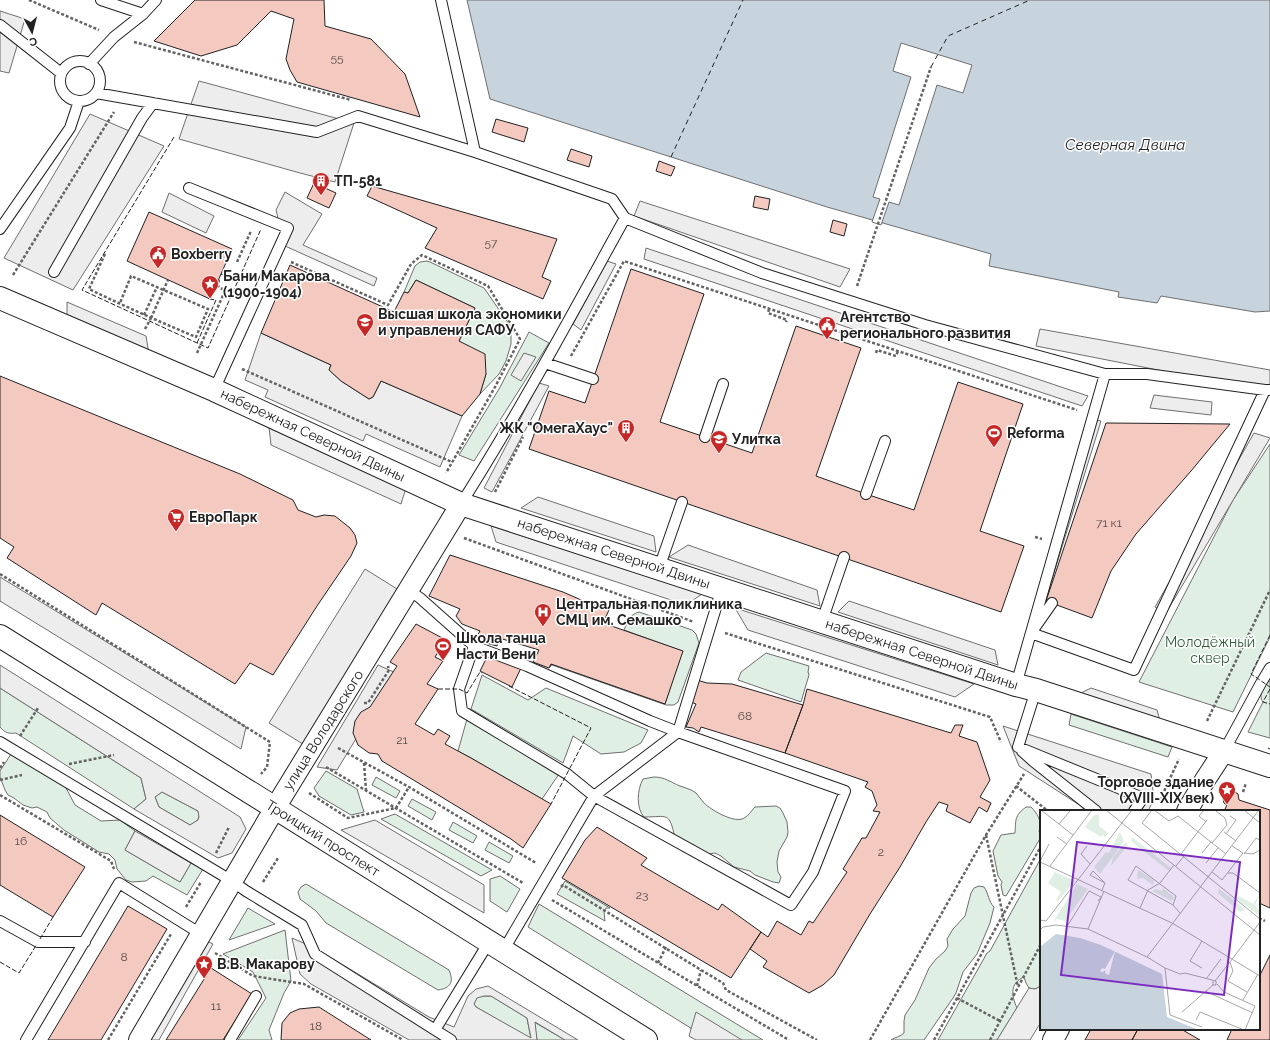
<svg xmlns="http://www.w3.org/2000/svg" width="1270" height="1040" viewBox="0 0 1270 1040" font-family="Raleway,sans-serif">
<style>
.green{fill:#e0efe3;stroke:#6f6f6f}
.parking{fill:#ededed;stroke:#6f6f6f;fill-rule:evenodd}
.water{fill:#c7d3dd;stroke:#6f6f6f}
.pier{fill:#fff;stroke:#6f6f6f}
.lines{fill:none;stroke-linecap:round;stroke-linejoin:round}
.ferry{stroke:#222;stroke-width:1;stroke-dasharray:5 4;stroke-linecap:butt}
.building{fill:#f3c9c0;stroke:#222}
.service-casing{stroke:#222;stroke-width:12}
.minor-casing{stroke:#222;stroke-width:22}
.tertiary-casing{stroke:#222;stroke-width:24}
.secondary-casing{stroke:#222;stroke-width:24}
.path{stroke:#646464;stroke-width:2.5;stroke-dasharray:3 2;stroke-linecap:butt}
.service{stroke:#fff;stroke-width:10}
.minor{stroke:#fff;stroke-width:20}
.tertiary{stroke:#fff;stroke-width:22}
.secondary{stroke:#fff;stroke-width:22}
.path-bridge{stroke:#646464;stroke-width:2.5;stroke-dasharray:3 2;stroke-linecap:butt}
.fence{stroke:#222;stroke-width:1;stroke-dasharray:5 2;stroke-linecap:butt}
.labels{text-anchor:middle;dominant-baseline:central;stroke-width:3;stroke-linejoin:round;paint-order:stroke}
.number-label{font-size:12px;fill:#564c4a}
.poi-label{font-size:14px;font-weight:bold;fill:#222;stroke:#fff;text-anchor:start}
.street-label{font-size:14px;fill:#222;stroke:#fff}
.park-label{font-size:14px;fill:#2f5e38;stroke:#fff}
.water-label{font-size:15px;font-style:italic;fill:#222;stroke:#fff}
.inset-river{fill:none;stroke:#c7d3dd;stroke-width:2}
.inset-road{fill:none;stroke:#a7a7a7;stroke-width:1}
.view{fill:#7b2cbf;fill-opacity:0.15;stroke:#7b2cbf;stroke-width:2}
.inset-edge{fill:none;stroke:#222;stroke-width:2}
</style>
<rect width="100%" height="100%" fill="#fff"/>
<!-- green -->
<path class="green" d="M 427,261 L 430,262 L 484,288 L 511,327 L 511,344 L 506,361 L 499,374 L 480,394 L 486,374 L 459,341 L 475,308 L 416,280 L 408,293 L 404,292 L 415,266 L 420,262 Z
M 529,332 L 549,343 L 474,461 L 459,455 L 499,389 Z
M 1270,444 L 1270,637 L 1233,712 L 1139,682 L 1233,500 Z
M 639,612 L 692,630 L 696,634 L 699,643 L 678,702 L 674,705 L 666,705 L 552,665 L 549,668 L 551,664 L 665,704 L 682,651 L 624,630 C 628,621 629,615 639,612 Z
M 766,653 L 809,666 L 808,672 L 809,675 L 801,702 L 738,680 L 741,672 Z
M 482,675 L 528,700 L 546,688 L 648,730 L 641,743 L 624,752 L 601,754 L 573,736 L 563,763 L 471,709 Z
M 1270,677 L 1270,738 L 1248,732 L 1263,702 C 1257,694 1266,684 1270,677 Z
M 0,688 L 141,778 L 146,799 L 134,809 L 16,733 C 9,734 5,733 0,727 Z
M 1071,714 L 1172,747 L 1168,757 L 1069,725 Z
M 467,719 L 559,774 L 542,799 L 471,758 L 458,751 Z
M 11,754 L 65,786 L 75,805 L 101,821 L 120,820 L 135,831 L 125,850 L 180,882 L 191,863 L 203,869 L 187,895 L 153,876 L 146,881 L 132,882 L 126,880 L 117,869 L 115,860 L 109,854 L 99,852 L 64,830 L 50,818 L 47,812 L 37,807 L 32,808 L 23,805 L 14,798 L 8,795 L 5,790 L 0,777 L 0,771 Z
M 326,771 L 357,789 L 364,812 L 351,815 L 319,796 L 314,788 Z
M 376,777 L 400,791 L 396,798 L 372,785 Z
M 654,777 C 665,777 670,782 680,786 C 685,788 691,789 696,793 C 699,796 701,800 704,803 C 711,810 732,822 742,819 C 748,817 751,811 755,807 L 776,806 L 780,808 L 783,813 L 787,822 L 788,832 L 787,837 L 779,851 L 777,862 L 778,872 L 781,877 L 779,883 L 773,882 L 755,875 L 750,871 L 734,867 L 721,856 L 715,853 L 709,854 L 696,853 L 675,838 C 669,811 668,817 644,817 C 636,808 637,790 643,779 Z
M 162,792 L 198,811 C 201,819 197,821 190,825 L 159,807 L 155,797 Z
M 412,799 L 436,812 L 432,820 L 408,806 Z
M 1026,807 L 1031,807 C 1037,813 1043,822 1039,831 L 1041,837 L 1006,896 L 1003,895 L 1001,885 L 1002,882 L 998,876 L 993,851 L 1001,835 L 1015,833 C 1016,820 1014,816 1026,807 Z
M 395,814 L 492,870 L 481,876 L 381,819 Z
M 453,822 L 477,836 L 473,843 L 449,830 Z
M 489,842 L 513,856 L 509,863 L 485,850 Z
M 1041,858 L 1041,986 L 1035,989 L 1029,988 L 1026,983 L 1024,977 C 1010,983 1011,995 1017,1008 L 997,1040 L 938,1040 L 987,953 L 990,951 Z
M 500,876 L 520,889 L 507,912 L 490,901 L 490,879 Z
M 565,881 L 610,908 L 606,908 L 604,912 L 605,921 L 557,894 Z
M 306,884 L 449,970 C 454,982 451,988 438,990 L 326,923 L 316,911 L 300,899 L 298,892 L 301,887 Z
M 979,886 L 984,887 C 989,894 988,901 994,907 L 990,923 L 977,954 L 963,972 L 956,993 L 953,998 L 924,1040 L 891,1040 C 895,1037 900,1037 904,1033 L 904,1021 L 905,1015 L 915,1000 L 929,968 L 936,959 L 945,951 L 948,946 L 947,939 L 953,929 L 965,916 L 971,893 L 974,888 Z
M 539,904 L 763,1040 L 710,1040 L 528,927 Z
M 248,908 L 275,924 L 229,940 Z
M 285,930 L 291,981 L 284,993 L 269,1030 L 272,1040 L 238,1040 L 266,998 L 253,972 L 223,954 Z
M 484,996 L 491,996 L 527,1018 L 531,1039 L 476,1007 L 474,1004 L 477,997 Z
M 534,1022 L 565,1040 L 537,1040 Z"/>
<!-- parking -->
<path class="parking" d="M 0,11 L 25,19 L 9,73 L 0,71 Z
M 199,81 L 354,123 L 335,182 L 300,173 L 179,139 Z
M 90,114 L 164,146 L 73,290 L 4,258 Z
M 285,192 L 322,214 L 303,245 L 377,278 L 374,286 L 285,246 L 276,210 Z
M 169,193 L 214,216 L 206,233 L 162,212 Z
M 640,201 L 850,269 L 840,287 L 634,216 Z
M 646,248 L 1088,396 L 1082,406 L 644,259 Z
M 607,261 L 616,264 L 581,330 L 573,324 Z
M 67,302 L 146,336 L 149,354 L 67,319 Z
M 1040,329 L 1270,370 L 1270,392 L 1036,346 Z
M 261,333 L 331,365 L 329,370 L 341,381 L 369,399 L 373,397 L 381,381 L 462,416 L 440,467 L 366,434 L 363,441 L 265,397 L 268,390 L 245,380 Z
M 524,353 L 536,357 L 521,381 L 511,375 Z
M 539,383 L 549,386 L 492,492 L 484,488 Z
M 1154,395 L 1212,402 L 1211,415 L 1150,408 Z
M 1095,420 L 1101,421 L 1049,589 Z
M 269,427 L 406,488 L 401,504 L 271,445 Z
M 1254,433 L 1270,438 L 1166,613 L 1155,607 Z
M 538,497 L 654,536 L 656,552 L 521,508 Z
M 491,526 L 702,594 L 686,605 L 496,542 Z
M 688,545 L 817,590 L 820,606 L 669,557 Z
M 365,569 L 402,592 L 306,746 L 269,723 Z
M 0,577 L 246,727 L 241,749 L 0,601 Z
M 849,601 L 995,650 L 998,665 L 838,612 Z
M 735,608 L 974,684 L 955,697 L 748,630 Z
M 0,665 L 240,817 L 246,829 L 232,853 L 218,858 L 134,809 L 146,799 L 141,778 L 0,688 ZM 162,792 L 198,811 L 199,817 L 198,820 L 190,825 L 159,807 L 155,797 Z
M 378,665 L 396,673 L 337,770 L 317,767 Z
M 1091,688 L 1157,710 L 1161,724 L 1075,696 Z
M 1003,726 L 1151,774 L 1154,799 L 1148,811 L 1085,811 L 1081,806 L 1019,766 Z
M 375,820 L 484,885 L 484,913 L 341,830 Z
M 135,831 L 191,863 L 180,882 L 125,850 Z
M 292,938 L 315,948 L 429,1017 L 454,1027 L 468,996 L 476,989 L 488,986 L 578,1040 L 565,1040 L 535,1022 L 537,1040 L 409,1040 L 311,984 L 300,974 ZM 484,996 L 491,996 L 527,1018 L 531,1038 L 476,1007 L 474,1004 L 477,998 Z
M 207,941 L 213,944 L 159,1040 L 152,1040 L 149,1037 Z
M 1041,986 L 1041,1022 L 1030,1040 L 997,1040 L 1029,988 L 1035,989 Z
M 696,1012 L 742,1040 L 696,1040 L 689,1036 Z"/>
<!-- water -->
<path class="water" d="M 467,0 L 1270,0 L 1270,311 L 1255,312 L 1161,296 L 1157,303 L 1118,297 L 1119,292 L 989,266 L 991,254 L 827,207 L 490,99 Z"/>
<!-- pier -->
<path class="pier" d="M 901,43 L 972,65 L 963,93 L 937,85 L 899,205 L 889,202 L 881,225 L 872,222 L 880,199 L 873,197 L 911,77 L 893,71 Z"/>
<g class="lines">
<!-- ferry -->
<path class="ferry" d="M 931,67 L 948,36 L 1030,0
M 671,157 L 743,0"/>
</g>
<!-- building -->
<path class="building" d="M 195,0 L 324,0 L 325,26 L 371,39 L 405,74 L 420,117 L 297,82 L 290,70 L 286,59 L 294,19 L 271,11 L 237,45 L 201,56 L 154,41 Z
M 496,119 L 528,128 L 524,142 L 492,132 Z
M 571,149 L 592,156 L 589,167 L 567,160 Z
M 659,161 L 675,167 L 671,176 L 656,171 Z
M 314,183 L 336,193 L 329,208 L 307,198 Z
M 372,186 L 557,239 L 542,277 L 551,281 L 543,299 L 425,248 L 437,228 L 367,196 Z
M 755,196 L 770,199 L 768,210 L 753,207 Z
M 149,212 L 232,249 L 210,299 L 127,261 Z
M 833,220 L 847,224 L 844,236 L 830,232 Z
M 290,265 L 394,312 L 404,292 L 408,293 L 416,280 L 475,308 L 459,341 L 485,354 L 486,374 L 480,394 L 462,416 L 381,381 L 373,397 L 369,399 L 341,381 L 329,370 L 331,365 L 261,333 Z
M 631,269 L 704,294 L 660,422 L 705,437 L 752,453 L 796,326 L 861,348 L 816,476 L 866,494 L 914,510 L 958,382 L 1023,404 L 980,531 L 1024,546 L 1001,612 L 529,449 L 549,391 L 585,403 Z
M 0,376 L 240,474 L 293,500 L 298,510 L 316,517 L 324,515 L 335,516 L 350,528 L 355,535 L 357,543 L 351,556 L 317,606 L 273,675 L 250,663 L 235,684 L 102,603 L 96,615 L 7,558 L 14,547 L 0,538 Z
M 1106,423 L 1230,424 L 1191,471 L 1136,534 L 1111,571 L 1092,618 L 1046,601 Z
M 450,555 L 563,592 L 588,603 L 609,610 L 603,623 L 683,651 L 665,704 L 551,664 L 549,668 L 533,662 L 539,650 L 499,638 L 497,646 L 486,643 L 475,639 L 480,631 L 462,624 L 456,616 L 460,609 L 429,596 Z
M 416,624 L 446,640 L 435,657 L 443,661 L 427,684 L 438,689 L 415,724 L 434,735 L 438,729 L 450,736 L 445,744 L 471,758 L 551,804 L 523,848 L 511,839 L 382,761 L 378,754 L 369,753 L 358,745 L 353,733 L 355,721 L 361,712 L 370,707 L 397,666 L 390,662 Z
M 489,653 L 521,668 L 512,687 L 480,671 Z
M 697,680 L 707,683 L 732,684 L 803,705 L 785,753 L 701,727 L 699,732 L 693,728 L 686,727 L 696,704 L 691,702 Z
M 807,689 L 951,733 L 955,725 L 963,725 L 959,736 L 977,742 L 990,780 L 980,797 L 991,803 L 987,812 L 979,807 L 970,823 L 946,811 L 948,805 L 939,802 L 926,822 L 900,867 L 870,914 L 834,975 L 823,985 L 809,993 L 763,967 L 767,961 L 750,949 L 761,932 L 768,937 L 777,921 L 801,935 L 809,921 L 813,923 L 847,872 L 843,869 L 862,838 L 866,838 L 880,812 L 873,811 L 877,805 L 872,791 L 865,787 L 868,782 L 785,753 L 803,705 Z
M 1235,792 L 1238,794 L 1239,800 L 1270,810 L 1270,908 L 1259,903 L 1259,811 L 1224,811 L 1227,805 L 1224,803 L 1223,799 Z
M 0,815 L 85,867 L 53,917 L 0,885 Z
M 597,827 L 647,858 L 641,865 L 718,910 L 722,904 L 761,932 L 731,978 L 562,878 L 585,840 Z
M 128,906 L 167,929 L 101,1040 L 48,1040 Z
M 1270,955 L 1270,1040 L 1227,1040 L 1232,1029 L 1259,1029 L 1259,977 Z
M 211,968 L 252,994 L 223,1040 L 166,1040 Z
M 319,1007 L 371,1040 L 281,1040 L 282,1023 L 290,1013 L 299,1009 Z
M 1091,1029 L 1138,1029 L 1132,1040 L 1085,1040 Z
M 1138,1029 L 1181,1029 L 1200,1040 L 1132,1040 Z"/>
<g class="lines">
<defs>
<path id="service" d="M 101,0 L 143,14
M 441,0 L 475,152 L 612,199 L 625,218 L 762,273 L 925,325 L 1105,374 L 1147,374 L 1265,390 L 1270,390
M 0,25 L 61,73
M60 81a20 20 0 1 1 40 0a20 20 0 1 1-40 0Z
M 89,64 L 114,37 L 143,14 L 156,0
M 96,93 L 317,132 L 358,116 L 475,152
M 189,188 L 288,228 L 214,390
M 0,229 L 70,128 L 79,101
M 54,272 L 142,118 L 153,103
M 545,363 L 593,379
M 705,437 L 723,384
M 866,494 L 885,441
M 461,504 C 520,411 572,314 625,218
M 659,568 L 682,502
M 409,590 L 420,598 L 474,646 L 527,666 L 650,721 L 678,732 L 845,791 L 813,872 L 791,905 L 594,796 L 567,774 L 462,711 L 459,689 L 474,646
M 1052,603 L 1031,633 L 1134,670 L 1265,390
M 822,621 L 844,557
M 1016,685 L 1105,374
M 0,742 L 232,881 L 246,891 L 302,925 L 315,954 L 451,1040
M 1018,747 L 1143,798 L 1134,811
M 1018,747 L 1036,690
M 1022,751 L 1033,761 L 1096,811
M 1224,751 L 1261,683 L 1270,668
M 0,921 L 38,942 L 85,942
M 503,951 L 594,796 L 678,732 L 722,588
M 435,1030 L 489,942
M 26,1040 L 119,883 L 201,934
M 230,1040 L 256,996"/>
<path id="minor" d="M 1187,811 L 1205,780 L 1224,751
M 139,1040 L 275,808 L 461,504
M 1053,1040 L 1059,1029"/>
<path id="tertiary" d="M 0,298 L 214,390 L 461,504 L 1016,685 L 1036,690 L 1270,766"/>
<path id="secondary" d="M 0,636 L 646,1040"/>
</defs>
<!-- service casing -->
<use href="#service" class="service-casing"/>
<!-- minor casing -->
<use href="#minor" class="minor-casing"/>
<!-- tertiary casing -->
<use href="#tertiary" class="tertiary-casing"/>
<!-- secondary casing -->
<use href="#secondary" class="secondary-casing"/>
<!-- path -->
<path class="path" d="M 29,0 L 99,30
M 134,42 L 351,100
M 105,254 L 89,289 C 124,306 160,322 196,337 L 208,309 L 131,276 L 120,303
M 237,262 L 251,231
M 291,262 L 388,305 L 411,264 L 422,255 L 488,286 L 520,339 L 495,387 L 446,473
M 13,275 L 114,112
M 857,286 L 931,67
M 769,309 L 768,313 L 787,320 L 786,322
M 144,315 L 157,287
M 145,329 L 151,318
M 197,353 L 225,291 L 218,286 L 219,279
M 876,353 L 877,350 L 896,356 L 898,351
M 571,356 L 624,261 L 1077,410
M 242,369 L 452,462
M 495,492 L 523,437
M 1035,537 L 1042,539
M 464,538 L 694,622
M 0,574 L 270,742 L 267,767 L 261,774
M 725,633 L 990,717 L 1001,742
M 364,703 L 368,703 L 389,670 L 388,666
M 1207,721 L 1270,590
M 20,736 L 38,708
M 338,748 L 409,787 L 536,863
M 364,763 L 366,790
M 69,764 L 114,755
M 326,767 L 523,883
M 0,768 L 4,762
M 0,780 L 22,775
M 1016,786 L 1048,811
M 1243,792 L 1246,783
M 309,793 L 348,818 L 396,808 L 409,787
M 0,795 L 111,861 L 114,869
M 1160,800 L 1179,759
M 986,835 L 1018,987
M 216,853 L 229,827
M 263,882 L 278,858
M 561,887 L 563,885 L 701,970 L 723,983 L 726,990 L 817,1040
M 552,900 L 789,1040
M 186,907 L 201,882
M 1259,918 L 1265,921
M 215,953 L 253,976 L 304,984 L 403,1040
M 658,963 L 666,947
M 697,986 L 701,970
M 957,998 L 1000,1021
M 108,1040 L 171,934
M 870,1040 L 986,835 L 1024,774
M 934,1040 L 1041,846
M 990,1040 L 1041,944"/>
<!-- service -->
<use href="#service" class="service"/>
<!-- minor -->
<use href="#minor" class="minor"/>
<!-- tertiary -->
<use href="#tertiary" class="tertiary"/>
<!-- secondary -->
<use href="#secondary" class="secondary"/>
<!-- path-bridge -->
<path class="path-bridge" d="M 151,318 L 168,280"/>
<!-- fence -->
<path class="fence" d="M 174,137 L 82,290 L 208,348 L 261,229
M 221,274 L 238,282
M 197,343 L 216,300 L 210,299
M 1270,635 L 1251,674 L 1270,687
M 509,686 L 591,728 L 551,804
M 438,689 L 459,689 L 467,693 L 480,672 L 482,673
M 1270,689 L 1263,702 L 1270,704
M 1268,748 L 1270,749
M 40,939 L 53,917
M 0,962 L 19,973 L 37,944"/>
</g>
<!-- icons -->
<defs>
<symbol id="building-pin" viewBox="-11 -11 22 30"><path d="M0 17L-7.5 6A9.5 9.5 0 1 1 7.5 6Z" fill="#c62828" stroke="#fff"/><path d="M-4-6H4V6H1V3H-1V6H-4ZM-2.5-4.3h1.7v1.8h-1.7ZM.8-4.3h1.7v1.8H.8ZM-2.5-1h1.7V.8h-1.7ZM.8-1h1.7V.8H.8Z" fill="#fff"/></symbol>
<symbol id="civic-pin" viewBox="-11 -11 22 30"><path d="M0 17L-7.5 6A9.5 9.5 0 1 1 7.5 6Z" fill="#c62828" stroke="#fff"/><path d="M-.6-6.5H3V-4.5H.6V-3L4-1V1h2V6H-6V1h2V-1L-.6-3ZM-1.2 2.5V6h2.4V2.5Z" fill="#fff"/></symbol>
<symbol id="sight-pin" viewBox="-11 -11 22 30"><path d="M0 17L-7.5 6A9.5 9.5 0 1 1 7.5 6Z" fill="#c62828" stroke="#fff"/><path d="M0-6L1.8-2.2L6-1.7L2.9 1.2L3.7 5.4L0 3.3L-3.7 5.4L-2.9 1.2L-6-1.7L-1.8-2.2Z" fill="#fff"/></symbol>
<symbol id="university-pin" viewBox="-11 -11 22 30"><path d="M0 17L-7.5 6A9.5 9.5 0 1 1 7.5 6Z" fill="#c62828" stroke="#fff"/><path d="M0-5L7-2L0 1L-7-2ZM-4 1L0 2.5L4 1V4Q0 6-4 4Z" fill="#fff"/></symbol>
<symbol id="stadium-pin" viewBox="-11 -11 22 30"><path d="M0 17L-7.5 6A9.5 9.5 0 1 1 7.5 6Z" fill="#c62828" stroke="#fff"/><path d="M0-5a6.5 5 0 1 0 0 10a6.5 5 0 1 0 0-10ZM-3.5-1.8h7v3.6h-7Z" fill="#fff"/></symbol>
<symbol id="school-pin" viewBox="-11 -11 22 30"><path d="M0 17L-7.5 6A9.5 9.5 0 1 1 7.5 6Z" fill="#c62828" stroke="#fff"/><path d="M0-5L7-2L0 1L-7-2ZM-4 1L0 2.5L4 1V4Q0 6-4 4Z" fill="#fff"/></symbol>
<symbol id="supermarket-pin" viewBox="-11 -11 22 30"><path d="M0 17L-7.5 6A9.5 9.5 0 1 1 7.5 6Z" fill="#c62828" stroke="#fff"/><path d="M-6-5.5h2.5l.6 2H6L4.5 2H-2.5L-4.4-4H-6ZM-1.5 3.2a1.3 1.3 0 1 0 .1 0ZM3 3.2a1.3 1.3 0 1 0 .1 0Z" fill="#fff"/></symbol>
<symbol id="hospital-pin" viewBox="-11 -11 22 30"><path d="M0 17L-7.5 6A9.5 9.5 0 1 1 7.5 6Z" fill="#c62828" stroke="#fff"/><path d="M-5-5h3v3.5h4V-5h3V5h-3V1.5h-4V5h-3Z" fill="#fff"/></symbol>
</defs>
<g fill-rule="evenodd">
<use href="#building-pin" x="311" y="171" width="20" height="27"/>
<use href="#civic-pin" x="148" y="244" width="20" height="27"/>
<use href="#sight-pin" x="200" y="274" width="20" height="27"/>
<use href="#university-pin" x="355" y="312" width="20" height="27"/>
<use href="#civic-pin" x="817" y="315" width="20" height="27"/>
<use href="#building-pin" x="616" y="418" width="20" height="27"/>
<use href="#stadium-pin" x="984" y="423" width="20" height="27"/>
<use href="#school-pin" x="709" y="429" width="20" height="27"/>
<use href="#supermarket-pin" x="166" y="507" width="20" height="27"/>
<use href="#hospital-pin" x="533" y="602" width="20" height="27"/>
<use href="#stadium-pin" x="433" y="636" width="20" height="27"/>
<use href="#sight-pin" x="1217" y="780" width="20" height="27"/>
<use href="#sight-pin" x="194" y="954" width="20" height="27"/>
</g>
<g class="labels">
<!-- number labels -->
<g class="number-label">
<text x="337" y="58">55</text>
<text x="491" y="243">57</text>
<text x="1109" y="523">71 к1</text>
<text x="745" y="716">68</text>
<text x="402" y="740">21</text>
<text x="21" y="841">16</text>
<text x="881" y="852">2</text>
<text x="642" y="895">23</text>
<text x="124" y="957">8</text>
<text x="216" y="1006">11</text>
<text x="316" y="1026">18</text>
</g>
<!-- poi labels -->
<g class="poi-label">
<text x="334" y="181">ТП-581</text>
<text x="171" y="254">Boxberry</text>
<text x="223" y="276">Бани Макарова<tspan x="223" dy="16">(1900-1904)</tspan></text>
<text x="378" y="314">Высшая школа экономики<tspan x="378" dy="16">и управления САФУ</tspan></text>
<text x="840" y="317">Агентство<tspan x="840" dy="16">регионального развития</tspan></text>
<text x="613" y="428" text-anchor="end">ЖК "ОмегаХаус"</text>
<text x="1007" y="433">Reforma</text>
<text x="732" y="439">Улитка</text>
<text x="189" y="517">ЕвроПарк</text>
<text x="556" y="604">Центральная поликлиника<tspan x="556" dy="16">СМЦ им. Семашко</tspan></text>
<text x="456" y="638">Школа танца<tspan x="456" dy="16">Насти Вени</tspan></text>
<text x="1214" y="782" text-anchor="end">Торговое здание<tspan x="1214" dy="16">(XVIII-XIX век)</tspan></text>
<text x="217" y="964">В.В. Макарову</text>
</g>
<!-- street labels -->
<g class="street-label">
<text transform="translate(313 435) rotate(25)">набережная Северной Двины</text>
<text transform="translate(614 553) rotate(18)">набережная Северной Двины</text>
<text transform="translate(922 654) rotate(18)">набережная Северной Двины</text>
<text transform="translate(323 730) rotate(-58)">улица Володарского</text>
<text transform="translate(323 838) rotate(32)">Троицкий проспект</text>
</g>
<!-- park labels -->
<g class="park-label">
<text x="1210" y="642">Молодёжный<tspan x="1210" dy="16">сквер</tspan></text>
</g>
<!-- water labels -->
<g class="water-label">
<text x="1125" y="145">Северная Двина</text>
</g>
</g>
<!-- overview -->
<g transform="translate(1040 810)">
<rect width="220" height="220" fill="#fff"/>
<path d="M 59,4 L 59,16 L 68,23 L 65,28 L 63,24 L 61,27 L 45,17 L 53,6 ZM 80,22 L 84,31 L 60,64 L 54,57 L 66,42 L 69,43 ZM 92,27 L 131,58 L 129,61 L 91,31 ZM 86,32 L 88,35 L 71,56 L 73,47 ZM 98,60 L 114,70 L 113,75 L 103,68 L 97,69 ZM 15,62 L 35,71 L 18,91 L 16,90 L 21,82 L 8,73 ZM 37,74 L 48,79 L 25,111 L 17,109 L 13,112 ZM 123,78 L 134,87 L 132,91 L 112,81 L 116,79 L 122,81 ZM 179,79 L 199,94 L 205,100 L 200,102 L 178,83 ZM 220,84 L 215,95 L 219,101 L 219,105 L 196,89 L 199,86 L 213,94 Z" fill="#e0efe3"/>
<path d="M 16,124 L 40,128 L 61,135 L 122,164 L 127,207 L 159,220 L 0,220 L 0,137 Z" fill="#c7d3dd"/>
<path d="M 75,141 L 69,165 L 60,161 L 62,158 L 65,159 Z" fill="#fff"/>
<path class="inset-river" d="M 0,184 L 63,165 L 65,161M 0,216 L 79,189 L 100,154"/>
<path class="inset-road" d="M 1,0 L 33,25M 66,0 L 220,125M 112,0 L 102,13 L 220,109M 114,0 L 129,11 L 138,6 L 186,44M 164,0 L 159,6 L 166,12M 204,0 L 220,13M 19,14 L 30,1 L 29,0M 184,22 L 196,31M 186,24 L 196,10 L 190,6M 17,27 L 27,34M 172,33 L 187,15 L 185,8 L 176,1M 47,36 L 41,44 L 50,54M 162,43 L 171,32M 204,43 L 213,44 L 220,40M 141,44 L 167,10M 204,44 L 216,28 L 220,30M 0,51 L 9,34M 0,52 L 132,113 L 220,166M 166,53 L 178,38M 10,56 L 52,0M 136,56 L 144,46M 172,62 L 182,70 L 203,43 L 192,36M 188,63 L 193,63 L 220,83M 62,80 L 65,73 L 53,61 L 50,65 L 65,73M 133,95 L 136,86 L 96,56 L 88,70 L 133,95 L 140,103M 100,98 L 108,80 L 120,73 L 134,55M 0,110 L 6,111 L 92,0M 28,115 L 49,81 L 61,87 L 58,91M 48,119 L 64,81M 0,120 L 3,117 L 16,115 L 48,119 L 107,147 L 125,158 L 130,205 L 162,217M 162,131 L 150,151 L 162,158M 107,147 L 219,0M 125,158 L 140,164 L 145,163 L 176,171 L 176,175 L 173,175 L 173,171M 166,169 L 181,149M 175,171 L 190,152M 177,174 L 184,182 L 215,196 L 205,220M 165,181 L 213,203M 207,182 L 188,171 L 193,161 L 190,152 L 220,112M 203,190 L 218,164M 142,202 L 173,175M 156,210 L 160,202 L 204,220"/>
<path class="view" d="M 37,32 L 200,52 L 184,185 L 21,165 Z"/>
<rect width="220" height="220" class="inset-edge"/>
</g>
<!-- north arrow -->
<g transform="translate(32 32) rotate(173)" stroke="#ffffff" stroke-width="3" paint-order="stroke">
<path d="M0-3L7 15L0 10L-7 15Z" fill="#222222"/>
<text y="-6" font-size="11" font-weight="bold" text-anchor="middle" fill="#222222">С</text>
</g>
</svg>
